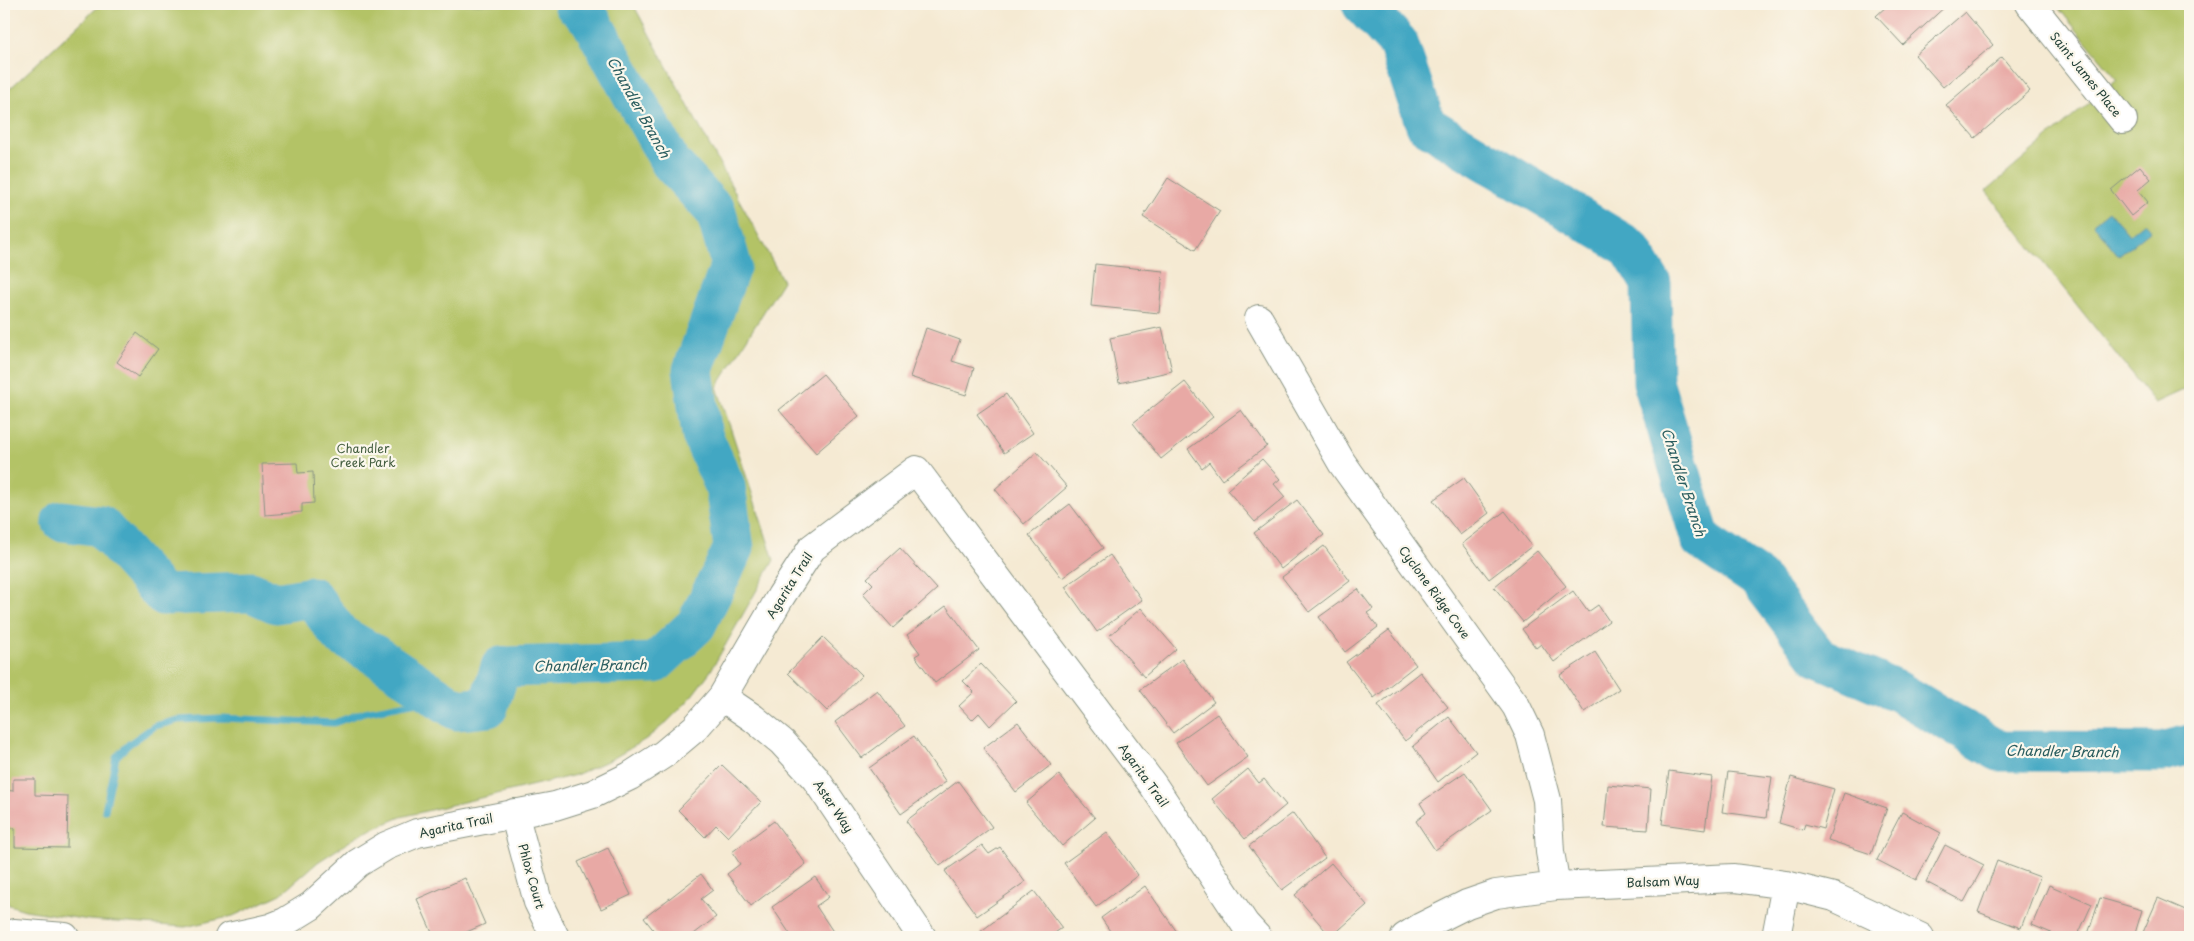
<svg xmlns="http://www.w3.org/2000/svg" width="2194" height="941" viewBox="0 0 2194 941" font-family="'Playpen Sans',sans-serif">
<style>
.green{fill:#b3c366;stroke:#69804d}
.water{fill:#43a7c3;stroke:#31727c}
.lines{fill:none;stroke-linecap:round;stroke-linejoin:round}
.stream{stroke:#43a7c3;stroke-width:7}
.river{stroke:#43a7c3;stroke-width:41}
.building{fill:#e8a9a5}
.minor-casing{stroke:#8a9484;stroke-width:30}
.minor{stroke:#fff;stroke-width:28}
.labels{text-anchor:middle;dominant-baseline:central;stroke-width:4.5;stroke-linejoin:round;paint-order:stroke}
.street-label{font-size:12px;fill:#1f3d34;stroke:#fbf7ec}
.park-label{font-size:12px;fill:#445e40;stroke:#fbf7ec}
.water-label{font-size:14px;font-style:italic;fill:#2a5d5f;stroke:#fbf7ec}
</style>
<rect width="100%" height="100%" fill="#fbf7ec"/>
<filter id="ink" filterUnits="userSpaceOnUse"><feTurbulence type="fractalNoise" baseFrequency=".02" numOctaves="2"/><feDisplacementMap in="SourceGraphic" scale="10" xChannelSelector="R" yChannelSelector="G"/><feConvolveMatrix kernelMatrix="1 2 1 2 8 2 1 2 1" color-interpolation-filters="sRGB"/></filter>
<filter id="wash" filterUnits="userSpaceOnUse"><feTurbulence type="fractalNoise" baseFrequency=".0096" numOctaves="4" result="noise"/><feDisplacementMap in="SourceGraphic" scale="20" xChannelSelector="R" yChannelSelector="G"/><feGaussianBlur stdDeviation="1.12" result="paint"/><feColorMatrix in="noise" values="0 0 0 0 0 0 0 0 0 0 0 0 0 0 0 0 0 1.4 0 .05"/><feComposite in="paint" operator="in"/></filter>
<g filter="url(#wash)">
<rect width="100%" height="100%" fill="#f5ead3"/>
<!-- green -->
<path class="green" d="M 101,4 L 633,4 L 783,281 L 717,387 L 774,560 L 710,672 L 687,702 L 667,722 L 646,739 L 614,758 L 576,775 L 401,817 L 361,834 L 318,862 L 281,894 L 233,916 L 185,927 L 89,920 L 25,910 L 9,905 L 4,896 L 4,94 Z
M 2055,4 L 2190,4 L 2190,387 L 2155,403 L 1986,191 L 2117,79 Z"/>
<!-- water -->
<path class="water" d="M 2109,211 L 2129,235 L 2145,222 L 2151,230 L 2119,256 L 2093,224 Z"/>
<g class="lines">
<!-- stream -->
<path class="stream" d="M 105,810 L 116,757 L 129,744 L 155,726 L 178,720 L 221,718 L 334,723 L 364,712 L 439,698"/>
<!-- river -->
<path class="river" d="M 1362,4 L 1398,43 L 1426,125 L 1629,247 L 1651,283 L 1653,382 L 1701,540 L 1759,579 L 1818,657 L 1899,692 L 1999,751 L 2162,752 L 2190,745
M 62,521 L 101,526 L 163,595 L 251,592 L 276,603 L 312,597 L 340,635 L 375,655 L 457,710 L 488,707 L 501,667 L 655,663 L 696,625 L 734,548 L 725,486 L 702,435 L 693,370 L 731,264 L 716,212 L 671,163 L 590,19 L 574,4"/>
</g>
<g id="blocks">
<!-- building -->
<path class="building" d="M 1889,4 L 1948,4 L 1903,45 L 1876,16 Z
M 1965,12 L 1993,45 L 1943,87 L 1915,55 Z
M 2002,57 L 2030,91 L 1975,138 L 1946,105 Z
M 2140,166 L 2151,179 L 2138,190 L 2148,202 L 2131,216 L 2111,190 Z
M 1168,178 L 1220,211 L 1195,250 L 1143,217 Z
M 1095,264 L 1163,271 L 1159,313 L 1091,306 Z
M 1162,327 L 1172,371 L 1119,383 L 1110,338 Z
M 926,328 L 960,340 L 952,361 L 974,368 L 966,395 L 910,377 Z
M 137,333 L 158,349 L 138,377 L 117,362 Z
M 823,374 L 859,416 L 816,453 L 779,410 Z
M 1185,382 L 1213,417 L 1161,459 L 1133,423 Z
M 1006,394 L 1033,433 L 1004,453 L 977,414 Z
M 1241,410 L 1267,446 L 1222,480 L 1209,462 L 1202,468 L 1188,449 Z
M 1037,452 L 1067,487 L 1024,524 L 995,489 Z
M 1262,459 L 1280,479 L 1274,484 L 1285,497 L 1255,522 L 1227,490 Z
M 297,463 L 298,473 L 313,472 L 314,503 L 302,504 L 302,512 L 265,515 L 262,464 Z
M 1464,478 L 1489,513 L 1460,535 L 1433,500 Z
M 1297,500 L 1324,535 L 1281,569 L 1254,533 Z
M 1070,504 L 1103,548 L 1062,578 L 1029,535 Z
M 1505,511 L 1532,546 L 1489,579 L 1462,544 Z
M 1324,546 L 1350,581 L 1309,612 L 1282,577 Z
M 900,548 L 937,589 L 893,628 L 863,594 L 873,584 L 867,578 Z
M 1537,551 L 1566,586 L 1523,622 L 1494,587 Z
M 1110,555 L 1142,600 L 1097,632 L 1065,587 Z
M 1358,589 L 1373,609 L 1367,613 L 1378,627 L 1345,652 L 1319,617 Z
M 1573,591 L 1588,612 L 1598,605 L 1609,621 L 1554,662 L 1541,644 L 1536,648 L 1522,629 Z
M 946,606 L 979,650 L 935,683 L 915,656 L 920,653 L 907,635 Z
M 1141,608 L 1176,649 L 1144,677 L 1109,636 Z
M 1389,630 L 1416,665 L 1374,698 L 1346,662 Z
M 823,637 L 862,675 L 827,711 L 788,673 Z
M 1595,652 L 1619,689 L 1584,712 L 1560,675 Z
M 1182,659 L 1214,702 L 1173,733 L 1140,690 Z
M 981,664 L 1016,701 L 990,726 L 979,713 L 972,720 L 959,706 L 974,692 L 963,681 Z
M 1420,672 L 1448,707 L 1405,741 L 1378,705 Z
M 877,690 L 905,726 L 862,758 L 835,722 Z
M 1217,714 L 1248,757 L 1207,786 L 1176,743 Z
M 1449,717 L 1476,752 L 1438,782 L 1413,746 Z
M 1018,722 L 1051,765 L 1016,792 L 983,748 Z
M 914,736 L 946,782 L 901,814 L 869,768 Z
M 722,765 L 761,802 L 728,837 L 716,825 L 705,837 L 678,810 Z
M 1248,769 L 1259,783 L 1264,779 L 1286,805 L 1245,839 L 1212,799 Z
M 1669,771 L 1712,777 L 1705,830 L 1662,824 Z
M 1465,772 L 1492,810 L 1435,850 L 1416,821 L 1426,813 L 1420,803 Z
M 1728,772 L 1772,777 L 1766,818 L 1722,812 Z
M 1059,775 L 1095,818 L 1062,846 L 1026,803 Z
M 1791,777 L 1834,789 L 1823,829 L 1805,824 L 1803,830 L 1779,823 Z
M 13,779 L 35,779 L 35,795 L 68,796 L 67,848 L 15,847 L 15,828 L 4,828 L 4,790 L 13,791 Z
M 958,781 L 992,827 L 940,866 L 906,821 Z
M 1608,785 L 1651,789 L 1648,830 L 1604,827 Z
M 1844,793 L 1887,808 L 1871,854 L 1828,840 Z
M 1902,812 L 1941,833 L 1916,880 L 1877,860 Z
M 1293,813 L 1325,858 L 1282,890 L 1249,846 Z
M 774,821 L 806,864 L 751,906 L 727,874 L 740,864 L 732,852 Z
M 1107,832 L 1138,875 L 1096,907 L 1064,863 Z
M 982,845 L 989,854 L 1000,847 L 1025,882 L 977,916 L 945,871 Z
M 1945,845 L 1984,865 L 1964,902 L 1926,882 Z
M 608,848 L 631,895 L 601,909 L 578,862 Z
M 1997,861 L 2040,877 L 2021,928 L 1978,912 Z
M 1331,863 L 1367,905 L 1331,937 L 1295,895 Z
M 701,874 L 713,890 L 701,899 L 716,917 L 690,937 L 659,937 L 644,918 Z
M 815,877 L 829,897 L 816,906 L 834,933 L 827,937 L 792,937 L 772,907 Z
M 465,878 L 485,924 L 455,937 L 434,937 L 417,899 Z
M 2049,885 L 2092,904 L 2077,937 L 2061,937 L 2032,925 Z
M 1145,886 L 1177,932 L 1170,937 L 1108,937 L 1112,934 L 1101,918 Z
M 1034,891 L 1062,928 L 1049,937 L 984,937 L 980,932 Z
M 2100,898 L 2142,910 L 2134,937 L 2087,937 Z
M 2158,898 L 2190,912 L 2190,931 L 2188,937 L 2141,937 Z"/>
</g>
</g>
<g filter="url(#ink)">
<use href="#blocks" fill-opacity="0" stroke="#8a9484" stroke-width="1"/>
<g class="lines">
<defs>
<path id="minor" d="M 2030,4 L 2123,120
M 1259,319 L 1342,463 L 1516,706 L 1530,735 L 1547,800 L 1550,852 L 1556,886
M 722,697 L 753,718 L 782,742 L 815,778 L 922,937
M 514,813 L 538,902 L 555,937
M 13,937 L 14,933 L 65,937
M 229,937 L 270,928 L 285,922 L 311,906 L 358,863 L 386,846 L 417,833 L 555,806 L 593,794 L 630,776 L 664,754 L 695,728 L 722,697 L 781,596 L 812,548 L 916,470 L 1153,785 L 1245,924 L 1257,937
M 1405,937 L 1421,927 L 1467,904 L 1496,894 L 1556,886 L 1734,878 L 1786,885 L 1834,897 L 1920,937
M 1776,937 L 1786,885"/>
</defs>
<!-- minor casing -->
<use href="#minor" class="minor-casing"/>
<!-- minor -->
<use href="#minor" class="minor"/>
</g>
</g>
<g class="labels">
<!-- street labels -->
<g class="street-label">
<text transform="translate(2086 74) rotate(51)">Saint James Place</text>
<text transform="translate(789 585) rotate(-58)">Agarita Trail</text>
<text transform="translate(1435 592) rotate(54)">Cyclone Ridge Cove</text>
<text transform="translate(1144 775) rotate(54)">Agarita Trail</text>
<text transform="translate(834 806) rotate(56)">Aster Way</text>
<text transform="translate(456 825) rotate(-12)">Agarita Trail</text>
<text transform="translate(532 876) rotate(74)">Phlox Court</text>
<text transform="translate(1663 881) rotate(-2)">Balsam Way</text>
</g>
<!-- park labels -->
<g class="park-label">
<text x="363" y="448">Chandler<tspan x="363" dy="14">Creek Park</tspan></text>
</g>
<!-- water labels -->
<g class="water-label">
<text transform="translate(639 107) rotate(61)">Chandler Branch</text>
<text transform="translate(1684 482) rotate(72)">Chandler Branch</text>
<text transform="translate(590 665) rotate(-1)">Chandler Branch</text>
<text transform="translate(2062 751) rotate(1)">Chandler Branch</text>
</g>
</g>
<!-- margin -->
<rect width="2194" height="941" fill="none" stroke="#fbf7ec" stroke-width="20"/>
</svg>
